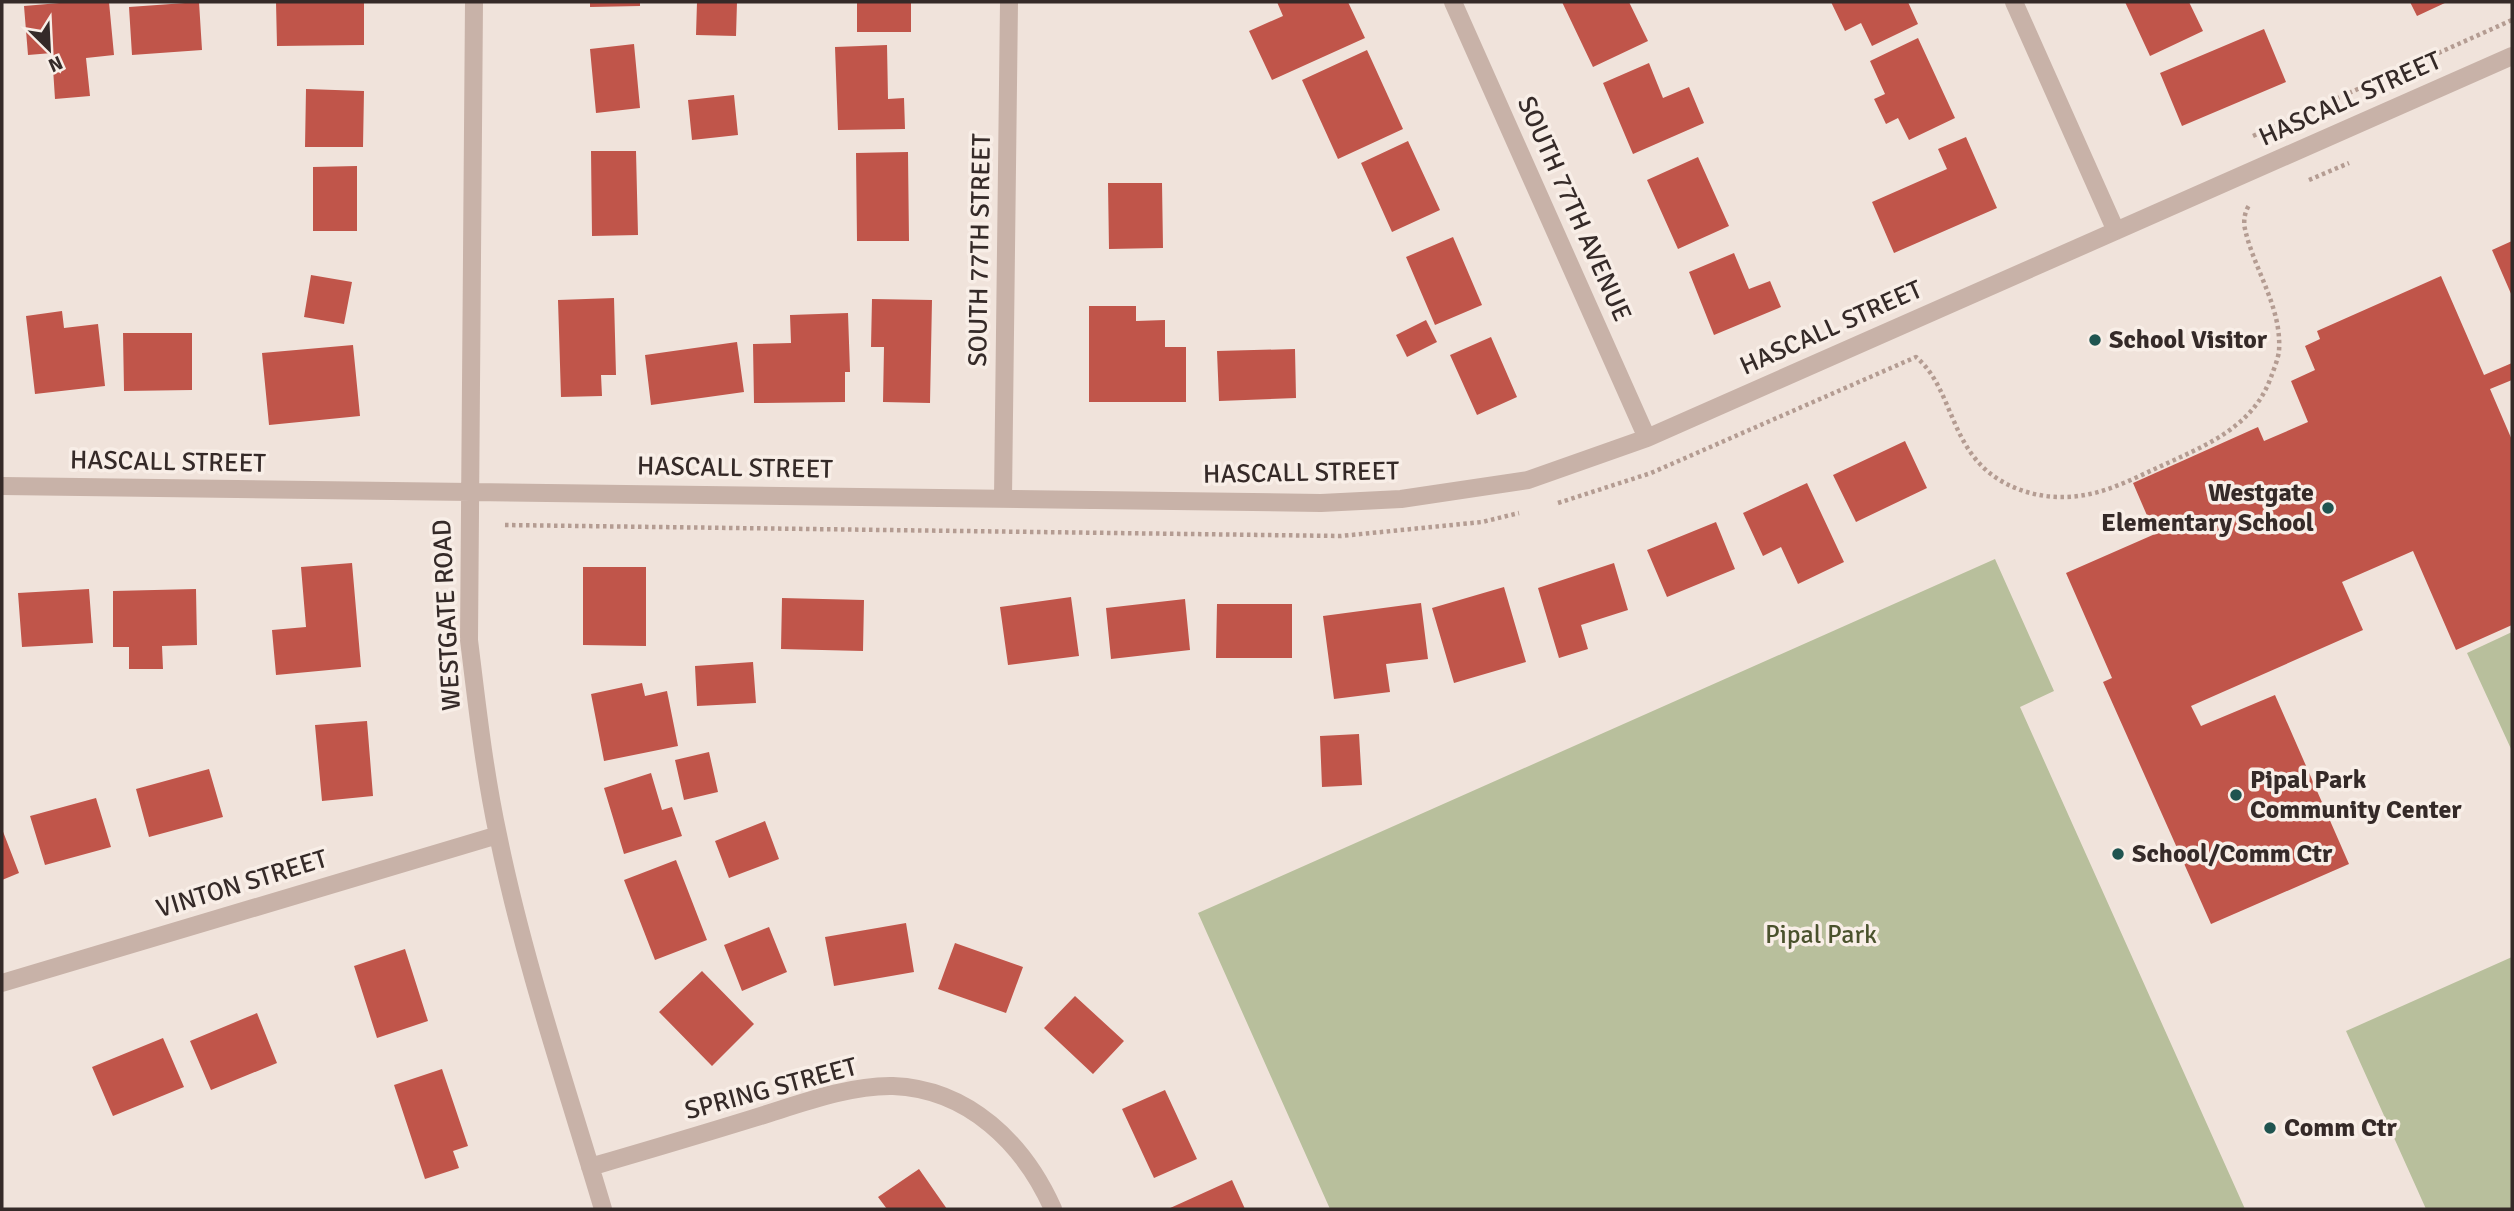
<svg xmlns="http://www.w3.org/2000/svg" width="2514" height="1211" viewBox="0 0 2514 1211" font-family="Signika,sans-serif">
<style>
.park{fill:#b8bf9c}
.building{fill:#c0554a}
.lines{fill:none;stroke-linecap:round;stroke-linejoin:round}
.path{stroke:#b49c92;stroke-width:4.5;stroke-dasharray:3.5 3.5;stroke-linecap:butt}
.minor{stroke:#c8b2a8;stroke-width:18}
.poi-dot{fill:#1f5450;stroke:#f8eee7;stroke-width:2.5}
.labels{text-anchor:middle;dominant-baseline:central;stroke-width:7;stroke-linejoin:round;paint-order:stroke}
.street-label{font-size:26px;fill:#352a28;stroke:#f8eee7}
.poi-label{font-size:26px;font-weight:bold;fill:#352a28;stroke:#f8eee7;text-anchor:start}
.park-label{font-size:26px;fill:#4a522d;stroke:#f8eee7}
</style>
<rect width="100%" height="100%" fill="#f0e3db"/>
<!-- park -->
<path class="park" d="M 1995,559 L 2054,691 L 2020,707 L 2245,1209 L 1330,1209 L 1198,913 Z
M 2512,632 L 2512,751 L 2467,653 Z
M 2512,957 L 2512,1209 L 2426,1209 L 2346,1031 Z"/>
<!-- building -->
<path class="building" d="M 71,2 L 109,2 L 114,55 L 86,58 L 90,96 L 55,99 L 52,53 L 28,55 L 24,6 Z
M 199,2 L 202,50 L 132,55 L 129,7 Z
M 276,2 L 364,2 L 364,45 L 277,46 Z
M 590,2 L 640,2 L 640,6 L 590,7 Z
M 697,2 L 737,2 L 736,36 L 696,35 Z
M 857,2 L 911,2 L 911,32 L 857,32 Z
M 1277,2 L 1348,2 L 1365,38 L 1272,80 L 1249,31 L 1283,16 Z
M 1562,2 L 1629,2 L 1648,41 L 1593,67 Z
M 1831,2 L 1908,2 L 1918,24 L 1872,46 L 1861,23 L 1845,31 Z
M 2125,2 L 2189,2 L 2203,31 L 2150,56 Z
M 2410,2 L 2447,2 L 2417,16 Z
M 2264,29 L 2286,82 L 2182,126 L 2160,73 Z
M 1918,38 L 1955,118 L 1909,140 L 1898,118 L 1886,124 L 1874,99 L 1885,94 L 1870,61 Z
M 634,44 L 640,108 L 596,113 L 590,49 Z
M 887,45 L 888,99 L 904,98 L 905,129 L 838,130 L 835,47 Z
M 1367,50 L 1403,129 L 1338,159 L 1302,80 Z
M 1649,63 L 1663,98 L 1689,87 L 1704,123 L 1633,154 L 1603,83 Z
M 306,89 L 364,91 L 363,147 L 305,147 Z
M 734,95 L 738,135 L 692,140 L 688,100 Z
M 1966,137 L 1997,208 L 1894,253 L 1872,202 L 1947,169 L 1938,149 Z
M 1408,141 L 1440,210 L 1392,232 L 1361,163 Z
M 591,151 L 636,151 L 638,235 L 592,236 Z
M 908,152 L 909,241 L 857,241 L 856,153 Z
M 1698,157 L 1729,226 L 1678,249 L 1647,180 Z
M 357,166 L 357,231 L 313,231 L 313,167 Z
M 1108,183 L 1162,183 L 1163,248 L 1109,249 Z
M 1453,237 L 1482,305 L 1435,325 L 1406,257 Z
M 2512,241 L 2512,296 L 2492,250 Z
M 1734,253 L 1749,289 L 1770,281 L 1781,307 L 1714,335 L 1689,272 Z
M 311,275 L 352,282 L 344,324 L 304,317 Z
M 2441,276 L 2484,375 L 2512,363 L 2512,380 L 2490,389 L 2512,440 L 2512,625 L 2456,650 L 2413,551 L 2342,582 L 2363,630 L 2191,706 L 2201,726 L 2275,695 L 2349,864 L 2211,924 L 2103,682 L 2112,678 L 2066,573 L 2155,534 L 2133,483 L 2258,427 L 2264,441 L 2308,422 L 2291,381 L 2315,370 L 2305,346 L 2320,339 L 2317,331 Z
M 614,298 L 616,375 L 601,375 L 602,396 L 561,397 L 558,300 Z
M 872,299 L 932,300 L 930,403 L 883,402 L 884,347 L 871,347 Z
M 1089,306 L 1136,306 L 1136,321 L 1165,320 L 1165,347 L 1186,347 L 1186,402 L 1089,402 Z
M 62,311 L 64,328 L 98,324 L 105,386 L 35,394 L 26,316 Z
M 848,313 L 850,372 L 845,372 L 845,402 L 754,403 L 753,344 L 791,343 L 790,315 Z
M 1426,320 L 1437,342 L 1407,357 L 1396,335 Z
M 123,333 L 192,333 L 192,390 L 124,391 Z
M 1491,337 L 1517,397 L 1477,415 L 1450,355 Z
M 737,342 L 744,392 L 651,405 L 645,355 Z
M 353,345 L 360,416 L 269,425 L 262,353 Z
M 1295,349 L 1296,398 L 1219,401 L 1217,351 Z
M 1905,441 L 1927,488 L 1856,522 L 1833,475 Z
M 1807,483 L 1844,562 L 1798,584 L 1781,547 L 1763,556 L 1743,513 Z
M 1716,522 L 1735,569 L 1667,597 L 1647,550 Z
M 352,563 L 361,667 L 276,675 L 272,630 L 306,627 L 301,567 Z
M 1614,563 L 1628,610 L 1581,625 L 1588,649 L 1559,658 L 1538,588 Z
M 583,567 L 646,567 L 646,646 L 583,645 Z
M 1504,587 L 1526,662 L 1454,683 L 1432,608 Z
M 89,589 L 93,643 L 22,647 L 18,593 Z
M 196,589 L 197,645 L 162,646 L 163,669 L 129,669 L 129,647 L 113,647 L 113,591 Z
M 1071,597 L 1079,656 L 1008,665 L 1000,607 Z
M 782,598 L 864,600 L 863,651 L 781,649 Z
M 1185,599 L 1190,650 L 1111,659 L 1106,608 Z
M 1421,603 L 1428,659 L 1386,664 L 1390,692 L 1334,699 L 1323,616 Z
M 1217,604 L 1292,604 L 1292,658 L 1216,658 Z
M 753,662 L 756,703 L 697,706 L 695,666 Z
M 642,683 L 645,696 L 667,691 L 678,746 L 604,761 L 591,694 Z
M 367,721 L 373,796 L 322,801 L 315,725 Z
M 1359,734 L 1362,785 L 1322,787 L 1320,736 Z
M 709,752 L 718,792 L 684,800 L 675,760 Z
M 209,769 L 223,817 L 149,837 L 136,789 Z
M 651,773 L 662,810 L 672,807 L 682,836 L 624,854 L 604,788 Z
M 96,798 L 111,847 L 45,865 L 30,816 Z
M 765,821 L 779,859 L 729,878 L 715,841 Z
M 2,829 L 19,873 L 2,880 Z
M 676,860 L 707,940 L 655,960 L 624,880 Z
M 906,923 L 914,972 L 834,986 L 825,937 Z
M 769,927 L 787,972 L 742,991 L 724,945 Z
M 955,943 L 1023,967 L 1006,1013 L 938,989 Z
M 405,949 L 428,1021 L 377,1038 L 354,966 Z
M 702,971 L 754,1024 L 712,1066 L 659,1012 Z
M 1075,996 L 1124,1041 L 1093,1074 L 1044,1028 Z
M 257,1013 L 277,1063 L 211,1090 L 190,1041 Z
M 163,1038 L 184,1087 L 113,1116 L 92,1067 Z
M 442,1069 L 468,1146 L 453,1151 L 459,1168 L 425,1179 L 394,1085 Z
M 1165,1090 L 1197,1159 L 1154,1178 L 1122,1109 Z
M 919,1169 L 947,1209 L 887,1209 L 878,1197 Z
M 1232,1180 L 1245,1209 L 1168,1209 Z"/>
<g class="lines">
<!-- path -->
<path class="path" d="M 2253,136 L 2512,20
M 2309,180 L 2349,163
M 1558,503 L 1651,473 L 1916,357 C 1953,388 1949,448 1998,479 C 2025,496 2058,501 2090,494 C 2114,489 2137,477 2159,467 C 2204,446 2253,428 2271,377 C 2274,369 2278,359 2279,351 C 2282,307 2254,270 2245,229 C 2243,221 2245,210 2250,204
M 505,525 L 1341,536 L 1482,522 L 1519,513"/>
<!-- minor -->
<path class="minor" d="M 474,2 L 469,640 C 477,705 484,770 498,835 C 524,962 566,1085 603,1209
M 1453,2 L 1647,438
M 2014,2 L 2116,231
M 2,486 L 1321,503 L 1401,499 L 1528,480 L 1647,438 L 2512,56
M 1003,498 L 1009,2
M 2,983 L 498,835
M 590,1167 C 645,1151 699,1135 754,1118 C 797,1105 848,1085 893,1086 C 969,1089 1024,1144 1053,1209"/>
</g>
<!-- markers -->
<g class="poi-dot">
<circle cx="2095" cy="340" r="7"/>
<circle cx="2328" cy="508" r="7"/>
<circle cx="2236" cy="795" r="7"/>
<circle cx="2118" cy="854" r="7"/>
<circle cx="2270" cy="1128" r="7"/>
</g>
<g class="labels">
<!-- street labels -->
<g class="street-label">
<text transform="translate(2350 99) rotate(-24)">HASCALL STREET</text>
<text transform="translate(1574 209) rotate(66)">SOUTH 77TH AVENUE</text>
<text transform="translate(980 250) rotate(-89)">SOUTH 77TH STREET</text>
<text transform="translate(1831 328) rotate(-24)">HASCALL STREET</text>
<text transform="translate(168 462) rotate(1)">HASCALL STREET</text>
<text transform="translate(735 468) rotate(1)">HASCALL STREET</text>
<text transform="translate(1301 473) rotate(-1)">HASCALL STREET</text>
<text transform="translate(447 615) rotate(-93)">WESTGATE ROAD</text>
<text transform="translate(242 884) rotate(-17)">VINTON STREET</text>
<text transform="translate(771 1089) rotate(-15)">SPRING STREET</text>
</g>
<!-- poi labels -->
<g class="poi-label">
<text x="2109" y="340">School Visitor</text>
<text x="2314" y="493" text-anchor="end">Westgate<tspan x="2314" dy="30">Elementary School</tspan></text>
<text x="2250" y="780">Pipal Park<tspan x="2250" dy="30">Community Center</tspan></text>
<text x="2132" y="854">School/Comm Ctr</text>
<text x="2284" y="1128">Comm Ctr</text>
</g>
<!-- park labels -->
<g class="park-label">
<text x="1821" y="935">Pipal Park</text>
</g>
</g>
<!-- border -->
<rect width="2514" height="1211" fill="none" stroke="#352a28" stroke-width="7"/>
<!-- north arrow -->
<g transform="translate(49 49) rotate(156)" stroke="#f8eee7" stroke-width="5" paint-order="stroke">
<path d="M0-5L12 26L0 18L-12 26Z" fill="#352a28"/>
<text y="-10" font-size="19" font-weight="bold" text-anchor="middle" fill="#352a28">N</text>
</g>
</svg>
